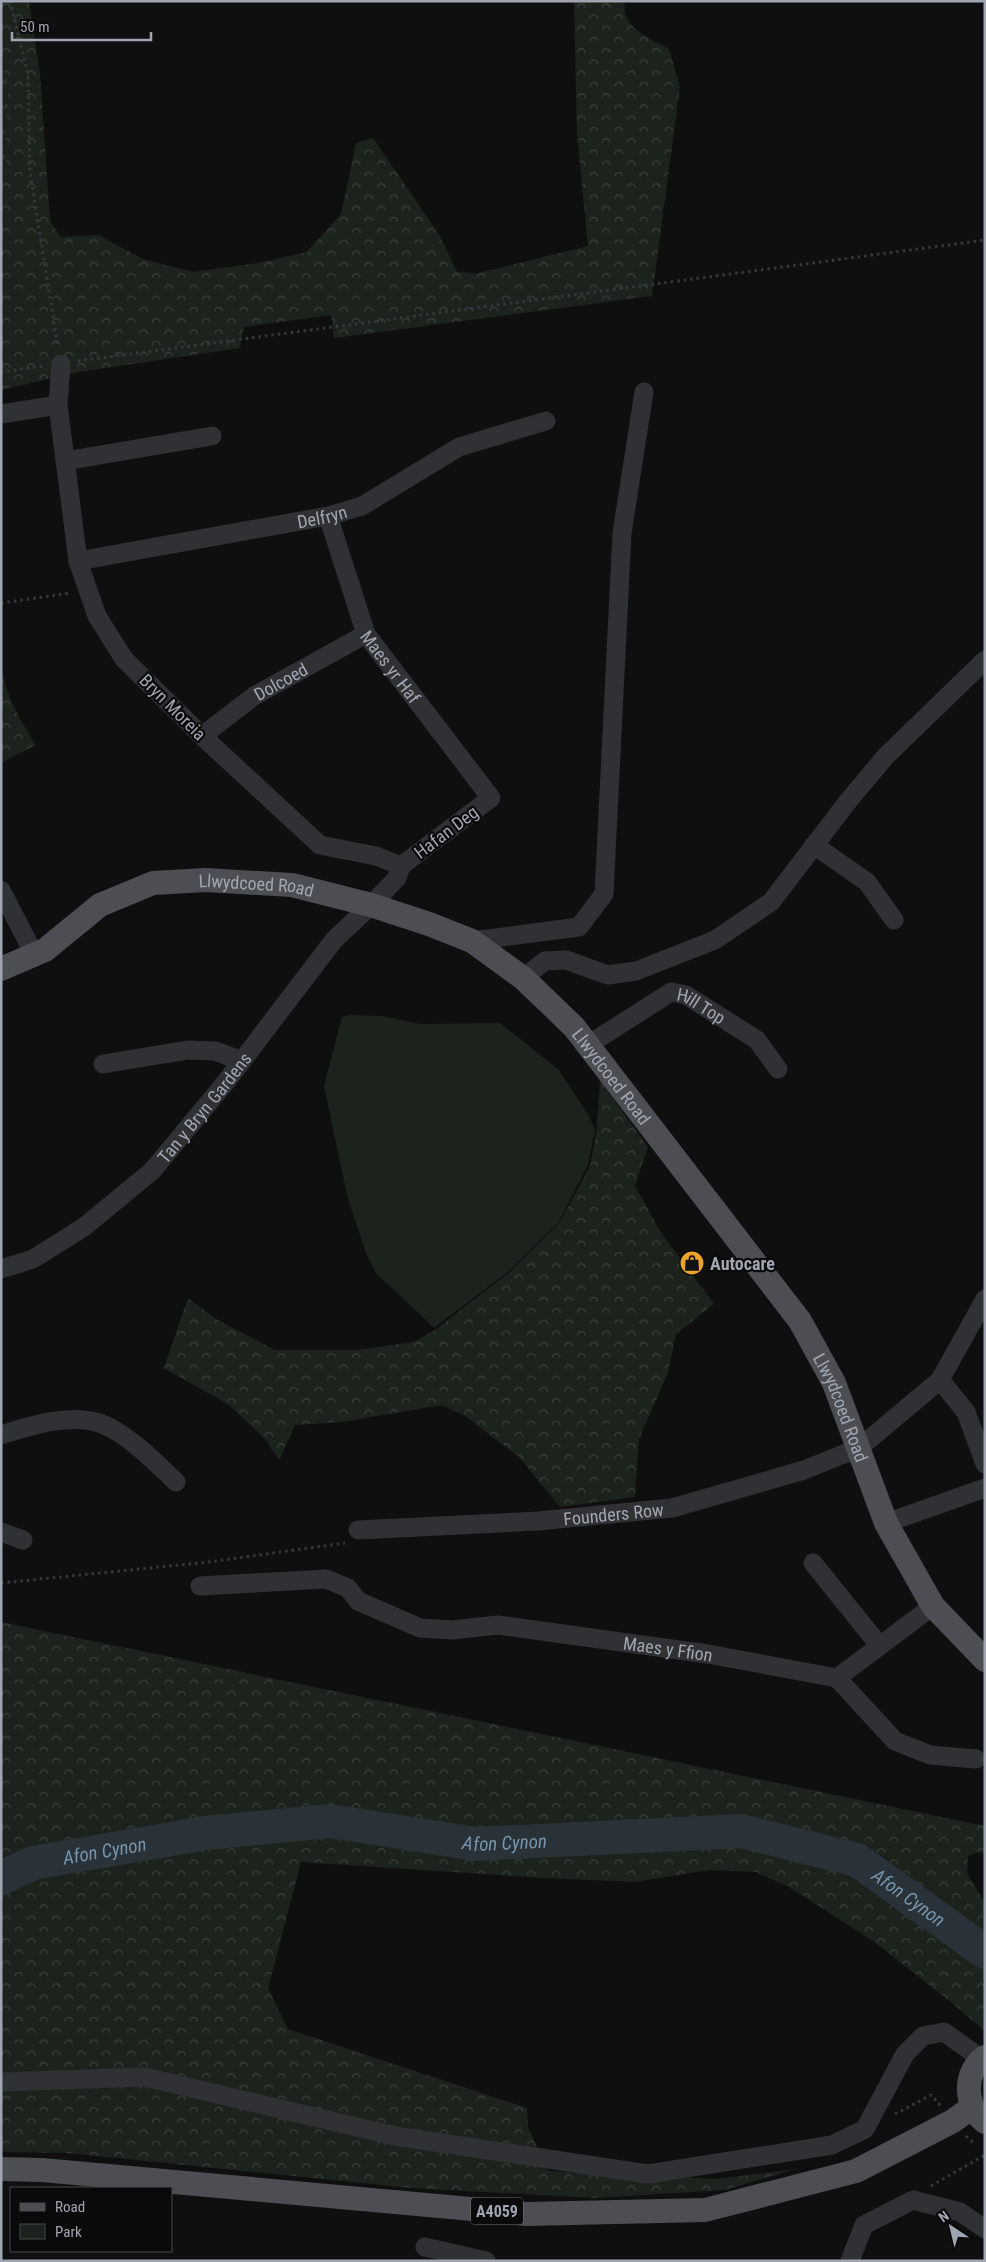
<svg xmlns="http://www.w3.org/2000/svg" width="986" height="2262" viewBox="0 0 986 2262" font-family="'Roboto Condensed',sans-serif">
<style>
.grass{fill:url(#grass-tufts)}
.forest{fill:url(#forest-crowns)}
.green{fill:#1c231c}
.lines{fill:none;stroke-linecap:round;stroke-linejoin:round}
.river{stroke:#293238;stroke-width:34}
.path{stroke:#36383c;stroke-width:3;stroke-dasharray:2.5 4;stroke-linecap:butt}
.minor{stroke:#303135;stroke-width:19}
.major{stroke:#4c4e54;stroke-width:24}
.labels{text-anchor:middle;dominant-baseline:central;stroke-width:4.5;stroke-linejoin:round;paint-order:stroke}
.shield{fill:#0a0a0b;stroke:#73777f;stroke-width:1}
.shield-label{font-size:16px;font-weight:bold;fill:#a0a6b1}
.street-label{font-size:18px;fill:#a0a6b1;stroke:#0a0a0b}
.poi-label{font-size:18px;font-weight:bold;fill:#a0a6b1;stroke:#0a0a0b;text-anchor:start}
.water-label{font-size:19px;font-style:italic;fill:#7795ac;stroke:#0a0a0b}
</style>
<defs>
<pattern id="grass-tufts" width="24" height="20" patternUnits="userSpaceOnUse" patternTransform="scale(1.25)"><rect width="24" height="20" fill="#1c231c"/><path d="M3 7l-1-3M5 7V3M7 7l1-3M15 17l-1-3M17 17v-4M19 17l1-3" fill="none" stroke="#3a403b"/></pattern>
<pattern id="forest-crowns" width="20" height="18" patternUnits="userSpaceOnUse" patternTransform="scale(1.25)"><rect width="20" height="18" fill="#1c231c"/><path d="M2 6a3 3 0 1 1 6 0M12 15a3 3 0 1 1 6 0" fill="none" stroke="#3a403b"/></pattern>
</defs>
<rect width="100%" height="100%" fill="#0f0f10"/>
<!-- grass -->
<path class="grass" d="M 1,57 L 8,84 L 5,169 L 1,183 Z"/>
<!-- forest -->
<path class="forest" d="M 1,1 L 29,1 L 40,74 L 50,221 L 61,237 L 98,235 L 143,259 L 193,272 L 257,263 L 307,252 L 341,214 L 356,143 L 373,138 L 440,236 L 457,272 L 478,273 L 588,246 L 577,134 L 574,1 L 625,1 C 620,28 650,38 669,49 L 680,87 L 652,296 L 334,338 L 331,315 L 244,327 L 240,348 L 79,372 L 1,390 L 1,183 L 5,169 L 8,84 L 1,57 Z
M 1,665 C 5,694 20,721 36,745 L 1,763 Z
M 600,1080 L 648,1147 L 635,1186 L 660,1231 L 714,1304 L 676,1334 L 668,1373 L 639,1439 L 635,1497 L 560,1507 L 519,1457 L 465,1416 L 441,1405 L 343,1422 L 295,1425 L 279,1460 L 265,1439 L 229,1405 L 164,1368 L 188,1298 L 216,1319 L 275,1350 L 357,1350 L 414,1342 L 435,1330 L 511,1271 L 560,1222 L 590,1166 L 597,1129 Z
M 1,1622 L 985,1826 L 985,1853 L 978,1852 L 968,1856 L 967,1873 L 985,1903 L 985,2031 L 952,2003 L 873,1941 L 789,1887 L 756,1872 L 710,1870 L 635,1882 L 544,1878 L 301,1862 L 268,1988 L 288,2029 L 527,2108 L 528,2128 L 549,2171 L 716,2179 L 796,2169 L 725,2190 L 596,2198 L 410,2188 L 68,2153 L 1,2152 Z"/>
<!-- green -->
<path class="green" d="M 350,1015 L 382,1016 L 420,1024 L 500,1023 L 559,1070 L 589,1116 L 595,1130 L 588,1165 L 559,1222 L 509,1271 L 434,1328 L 376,1273 L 366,1253 L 347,1195 L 324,1086 L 342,1017 Z"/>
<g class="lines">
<!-- river -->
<path class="river" id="s1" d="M 1,1878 L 33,1863 L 206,1833 L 330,1821 L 476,1844 L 741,1831 L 857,1860 L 985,1952"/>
<!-- path -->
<path class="path" d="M 10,1 L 28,75 L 30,172 L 58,348
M 78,361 L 985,240
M 1,372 L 43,366
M 1,603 L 71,593
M 1,1583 L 209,1562 L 345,1543
M 895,2114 L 931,2095 L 941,2106
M 966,2136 L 971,2141 L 977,2142
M 931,2186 L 985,2155"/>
<!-- minor -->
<g class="minor">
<path d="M 1,414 L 58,405"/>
<path d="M 65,461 L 212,436"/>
<path id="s2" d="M 328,516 L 366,634 L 491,798 L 401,866"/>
<path id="s3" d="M 78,561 L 328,516 L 362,506 L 459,447 L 546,421"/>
<path id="s4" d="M 202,736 L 254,696 L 366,634"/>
<path d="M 814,845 L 867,882 L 894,920"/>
<path d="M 1,890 L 34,954"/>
<path d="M 472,941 L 579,927 L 604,894 L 622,533 L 644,392"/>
<path d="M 523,978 L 545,961 L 566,960 L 608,975 L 636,971 L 715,940 L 771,902 L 849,800 L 886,756 L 985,660"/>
<path id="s5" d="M 588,1045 L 671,992 L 686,995 L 757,1040 L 778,1069"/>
<path d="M 103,1064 L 188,1050 L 215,1051 L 242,1061"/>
<path id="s6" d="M 1,1269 L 33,1259 L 84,1227 L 152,1171 L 225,1083 L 334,940 L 371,905 L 397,878 L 401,866 L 376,856 L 320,845 L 202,736 L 124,659 L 97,616 L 78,561 L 58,405 L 61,364"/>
<path d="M 940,1380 L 966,1412 L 985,1464"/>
<path d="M 1,1435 C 32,1425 76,1411 107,1426 C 133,1439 155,1462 176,1482"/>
<path d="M 886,1523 L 985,1488"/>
<path id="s7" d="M 358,1530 L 538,1521 L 672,1508 L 804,1470 L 859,1448 L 940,1380 L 985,1299"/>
<path d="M 1,1532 L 23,1540"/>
<path d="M 813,1563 L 879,1645"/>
<path id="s8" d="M 200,1586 L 326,1579 L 348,1588 L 358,1601 L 420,1628 L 452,1630 L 498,1625 L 708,1654 L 837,1678 L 895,1741 L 930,1755 L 976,1759"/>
<path d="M 837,1678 L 933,1606"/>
<path d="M 1,2082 L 145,2077 L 395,2136 L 648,2174 L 832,2145 L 865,2129 L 905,2054 L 923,2036 L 944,2032 L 982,2059"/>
<path d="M 425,2247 L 486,2261"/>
<path d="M 850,2261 L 864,2225 L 913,2200 L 960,2212 L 985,2229"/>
</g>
<!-- major -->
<g class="major">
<path id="s9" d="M 1,969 L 45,950 L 100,905 L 153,883 L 206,880 L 292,885 L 371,905 L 429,924 L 472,941 L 523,978 L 574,1027 L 800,1321 L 834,1383 L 886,1523 L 933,1606 L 985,1660"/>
<path d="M 985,2057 C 963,2072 964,2106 985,2122"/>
<path d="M 1,2169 L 42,2170 L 527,2214 L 705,2210 L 856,2171 L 953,2121 L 972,2107"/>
</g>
</g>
<!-- icons -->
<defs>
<symbol id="shop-disc" viewBox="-11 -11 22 22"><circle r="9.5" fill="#eca42b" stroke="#0a0a0b"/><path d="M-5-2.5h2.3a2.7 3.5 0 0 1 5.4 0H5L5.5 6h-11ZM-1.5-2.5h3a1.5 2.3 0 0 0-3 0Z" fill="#111"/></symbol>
</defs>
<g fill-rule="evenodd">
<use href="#shop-disc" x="678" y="1249" width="28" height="28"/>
</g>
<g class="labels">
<!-- shield labels -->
<rect class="shield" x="471" y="2197.5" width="52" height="27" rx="4"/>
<g class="shield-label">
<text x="497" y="2211">A4059</text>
</g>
<!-- street labels -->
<g class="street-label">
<text stroke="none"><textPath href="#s3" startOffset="248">Delfryn</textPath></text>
<text stroke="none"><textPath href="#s2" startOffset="165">Maes yr Haf</textPath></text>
<text stroke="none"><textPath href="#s4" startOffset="96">Dolcoed</textPath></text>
<text transform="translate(173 707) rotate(45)">Bryn Moreia</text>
<text transform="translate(446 832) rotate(-37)">Hafan Deg</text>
<text stroke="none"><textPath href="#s9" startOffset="280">Llwydcoed Road</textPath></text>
<text stroke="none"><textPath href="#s5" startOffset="132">Hill Top</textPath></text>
<text stroke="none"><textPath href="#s9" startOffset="700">Llwydcoed Road</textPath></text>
<text stroke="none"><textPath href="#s6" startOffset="264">Tan y Bryn Gardens</textPath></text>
<text stroke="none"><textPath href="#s9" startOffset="1105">Llwydcoed Road</textPath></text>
<text stroke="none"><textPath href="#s7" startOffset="256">Founders Row</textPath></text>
<text stroke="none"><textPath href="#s8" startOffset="484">Maes y Ffion</textPath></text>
</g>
<!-- poi labels -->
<g class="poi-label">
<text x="710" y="1263">Autocare</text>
</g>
<!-- water labels -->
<g class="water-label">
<text stroke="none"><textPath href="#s1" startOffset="512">Afon Cynon</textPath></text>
<text stroke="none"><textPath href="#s1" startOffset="108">Afon Cynon</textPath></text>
<text stroke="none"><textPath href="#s1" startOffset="932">Afon Cynon</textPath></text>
</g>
</g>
<!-- border -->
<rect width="986" height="2262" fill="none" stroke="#a0a6b1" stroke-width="5"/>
<!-- legend -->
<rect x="10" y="2187" width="162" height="65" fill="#0a0a0b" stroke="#46484d"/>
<rect x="20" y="2203" width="25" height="8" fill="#4c4e54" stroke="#46484d"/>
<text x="55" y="2212" font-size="15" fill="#a0a6b1">Road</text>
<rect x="20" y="2224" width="25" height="15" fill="#1c231c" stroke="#46484d"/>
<text x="55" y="2237" font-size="15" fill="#a0a6b1">Park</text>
<!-- north arrow -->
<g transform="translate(951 2227) rotate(325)" stroke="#0a0a0b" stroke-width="4" paint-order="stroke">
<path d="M0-4L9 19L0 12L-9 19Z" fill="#a0a6b1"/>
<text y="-8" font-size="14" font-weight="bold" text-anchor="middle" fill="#a0a6b1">N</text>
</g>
<!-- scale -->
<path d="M12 32v8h139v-8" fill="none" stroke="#a0a6b1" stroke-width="2.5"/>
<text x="20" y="32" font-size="15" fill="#a0a6b1" stroke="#0a0a0b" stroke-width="4" paint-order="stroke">50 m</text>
</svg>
